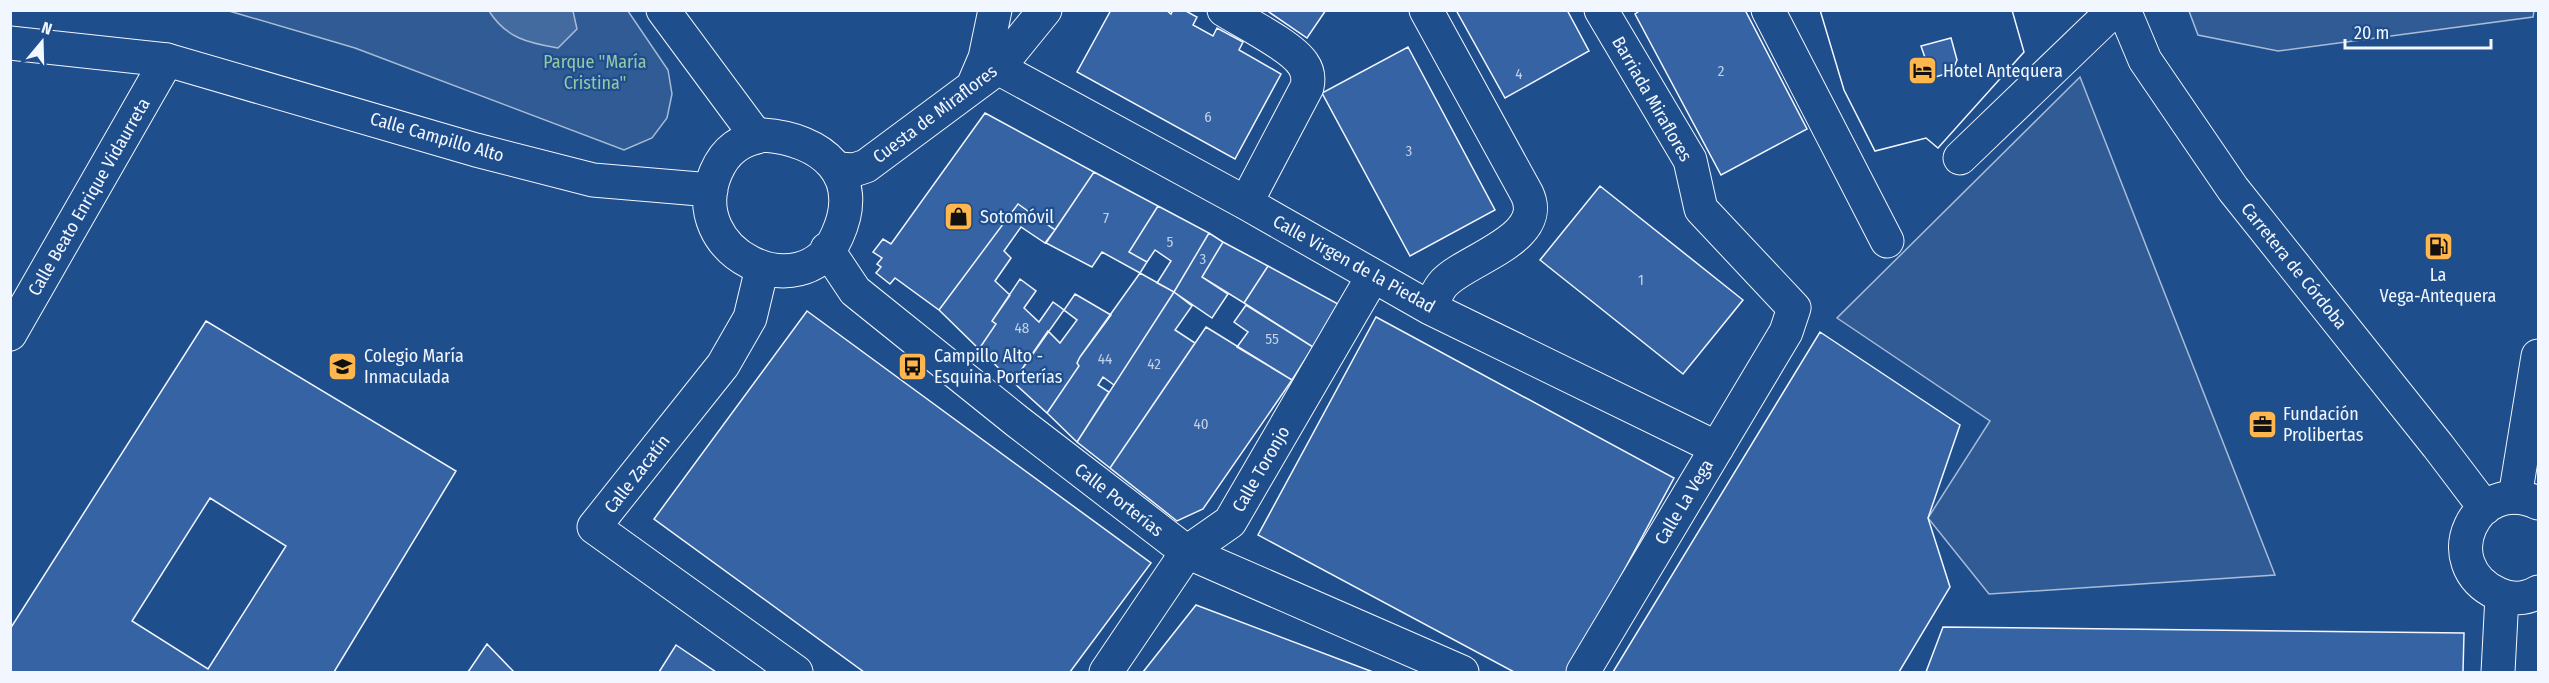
<svg xmlns="http://www.w3.org/2000/svg" width="2549" height="683" viewBox="0 0 2549 683" font-family="'Fira Sans Condensed',sans-serif">
<style>
.built{fill:#305b95;stroke:#a8bbd7;stroke-width:1.5}
.water{fill:#446ba0;stroke:#a8bbd7;stroke-width:1.5}
.building{fill:#3563a3;stroke:#f2f6ff;stroke-width:1.5;fill-rule:evenodd}
.lines{fill:none;stroke-linecap:round;stroke-linejoin:round}
.street-casing{stroke:#f2f6ff;stroke-width:35}
.secondary-casing{stroke:#f2f6ff;stroke-width:35}
.street{stroke:#1f4e8c;stroke-width:33}
.secondary{stroke:#1f4e8c;stroke-width:33}
.labels{text-anchor:middle;dominant-baseline:central;stroke-width:4.5;stroke-linejoin:round;paint-order:stroke}
.number-label{font-size:15px;fill:#c3d1e8}
.park-label{font-size:18px;fill:#97c8a6;stroke:#1f4e8c}
.poi-label{font-size:18px;fill:#f2f6ff;stroke:#1f4e8c;text-anchor:start}
.street-label{font-size:18px;fill:#f2f6ff;stroke:#1f4e8c}
</style>
<rect width="100%" height="100%" fill="#1f4e8c"/>
<!-- built -->
<path class="built" d="M 229,11 L 628,11 L 668,70 L 672,94 L 667,118 L 652,138 L 624,150 L 355,48 Z
M 2189,11 L 2189,10 L 2534,11 L 2533,17 L 2278,51 L 2198,35 Z
M 2080,77 L 2275,575 L 1989,594 L 1928,518 L 1990,421 L 1837,318 Z"/>
<!-- water -->
<path class="water" d="M 489,11 L 573,11 L 577,29 L 558,48 C 528,43 506,38 489,11 Z"/>
<!-- building -->
<path class="building" d="M 1111,10 L 1166,10 L 1171,14 L 1173,10 L 1184,10 L 1197,17 L 1193,25 L 1213,36 L 1217,28 L 1243,42 L 1239,50 L 1281,74 L 1235,159 L 1077,72 Z
M 1266,10 L 1326,10 L 1307,38 Z
M 1456,10 L 1567,10 L 1589,51 L 1505,98 Z
M 1641,10 L 1745,10 L 1807,129 L 1721,175 L 1635,14 Z
M 1820,10 L 2012,10 L 2024,52 L 1938,148 L 1926,138 L 1875,151 L 1844,90 ZM 1951,38 L 1957,60 L 1952,72 L 1932,78 L 1921,46 Z
M 1820,10 L 2012,10 L 2024,52 L 1938,148 L 1926,138 L 1875,151 L 1844,90 Z
M 1408,47 L 1495,210 L 1410,256 L 1322,93 Z
M 985,113 L 1094,172 L 1055,230 L 1018,204 L 939,310 L 895,278 L 890,284 L 876,273 L 881,267 L 877,264 L 882,258 L 873,252 L 883,239 L 891,244 Z
M 1094,172 L 1158,206 L 1129,252 L 1147,262 L 1140,273 L 1102,252 L 1092,267 L 1046,243 Z
M 1600,186 L 1743,300 L 1683,374 L 1540,260 Z
M 1018,204 L 1055,230 L 1045,243 L 1021,227 L 1004,251 L 1011,258 L 995,281 L 1010,295 L 992,321 L 996,324 L 979,349 L 939,310 Z
M 1158,206 L 1209,233 L 1174,292 L 1157,283 L 1171,261 L 1155,250 L 1147,262 L 1129,252 Z
M 1209,233 L 1223,242 L 1202,277 L 1228,294 L 1212,318 L 1174,292 Z
M 1223,242 L 1268,266 L 1244,303 L 1202,277 Z
M 1268,266 L 1338,304 L 1313,347 L 1244,303 Z
M 1140,273 L 1174,292 L 1114,385 L 1103,377 L 1098,385 L 1109,392 L 1077,442 L 1047,413 L 1079,366 L 1077,363 L 1080,357 Z
M 1020,279 L 1036,291 L 1024,308 L 1039,322 L 1053,302 L 1064,310 L 1013,382 L 979,349 L 996,324 L 992,321 Z
M 1174,292 L 1192,306 L 1175,330 L 1195,343 L 1110,468 L 1077,442 Z
M 1075,294 L 1111,315 L 1080,357 L 1077,363 L 1079,366 L 1047,413 L 1013,382 L 1048,331 L 1060,343 L 1077,320 L 1064,310 Z
M 1246,305 L 1313,347 L 1292,380 L 1237,347 L 1248,332 L 1234,322 Z
M 807,311 L 1151,563 L 1070,672 L 864,672 L 654,519 Z
M 1376,317 L 1674,478 L 1569,672 L 1514,672 L 1258,535 Z
M 206,321 L 456,471 L 334,672 L 10,672 L 10,629 ZM 210,498 L 286,546 L 208,669 L 132,621 Z
M 1206,327 L 1292,380 L 1203,509 L 1177,521 L 1110,468 Z
M 1820,332 L 1960,425 L 1928,518 L 1950,587 L 1899,672 L 1613,672 Z
M 1196,605 L 1373,672 L 1143,672 Z
M 1943,627 L 2464,633 L 2463,672 L 1926,672 Z
M 487,644 L 514,672 L 468,672 Z
M 676,645 L 716,672 L 659,672 Z"/>
<g class="lines">
<defs>
<path id="street" d="M 663,10 L 757,137
M 1224,10 C 1243,22 1292,46 1303,64 C 1308,71 1309,78 1307,87 L 1246,203
M 1426,10 L 1527,194 C 1548,239 1466,259 1444,283 C 1438,289 1434,300 1430,308
M 1768,10 L 1887,241
M 998,68 L 1246,203 L 1430,308 L 1717,448
M 973,86 L 985,58 L 995,10
M 1960,158 L 2114,10
M 838,169 L 854,170 L 866,166 L 998,68 L 1045,10
M 762,268 L 750,318 L 723,365 L 594,527 L 796,672
M 10,334 L 167,60
M 2515,497 L 2538,356
M 1106,672 L 1187,552 L 1230,522 L 1373,276
M 1583,672 L 1786,332 L 1794,308 L 1701,209 L 1690,160 L 1601,10"/>
<path id="secondary" d="M 2124,10 L 2145,60 L 2233,189 L 2438,446 L 2485,508
M 10,43 L 167,60 L 476,150 L 593,180 L 711,190
M 763,135 C 822,139 865,175 837,236 C 803,311 681,253 716,172 C 726,149 740,141 763,135 Z
M 827,249 L 855,291 L 1018,422 L 1187,552 L 1462,672
M 2538,503 C 2476,474 2433,564 2498,594 C 2511,600 2526,599 2538,592
M 2498,672 L 2502,596"/>
</defs>
<!-- street casing -->
<use href="#street" class="street-casing"/>
<!-- secondary casing -->
<use href="#secondary" class="secondary-casing"/>
<!-- street -->
<use href="#street" class="street"/>
<!-- secondary -->
<use href="#secondary" class="secondary"/>
</g>
<!-- icons -->
<defs>
<symbol id="hotel-square" viewBox="-11 -11 22 22"><rect x="-9" y="-9" width="18" height="18" rx="4" fill="#ffb74d" stroke="#1f4e8c"/><path d="M-6-4.5h1.5V1H6V5H4.5V3h-9V5H-6ZM-4 0a1.8 1.8 0 1 1 3.6 0ZM.5 0V-2.5h3Q6-2.5 6 0Z" fill="#111"/></symbol>
<symbol id="shop-square" viewBox="-11 -11 22 22"><rect x="-9" y="-9" width="18" height="18" rx="4" fill="#ffb74d" stroke="#1f4e8c"/><path d="M-5-2.5h2.3a2.7 3.5 0 0 1 5.4 0H5L5.5 6h-11ZM-1.5-2.5h3a1.5 2.3 0 0 0-3 0Z" fill="#111"/></symbol>
<symbol id="fuel-square" viewBox="-11 -11 22 22"><rect x="-9" y="-9" width="18" height="18" rx="4" fill="#ffb74d" stroke="#1f4e8c"/><path d="M-5.5-6h7V0h2V4h1.3V-2.5L3-4.5l.8-.8L6-3V5H2.5V1h-1V6h-7ZM-4.2-4.7v3.2H.2V-4.7Z" fill="#111"/></symbol>
<symbol id="school-square" viewBox="-11 -11 22 22"><rect x="-9" y="-9" width="18" height="18" rx="4" fill="#ffb74d" stroke="#1f4e8c"/><path d="M0-5L7-2L0 1L-7-2ZM-4 1L0 2.5L4 1V4Q0 6-4 4Z" fill="#111"/></symbol>
<symbol id="bus-square" viewBox="-11 -11 22 22"><rect x="-9" y="-9" width="18" height="18" rx="4" fill="#ffb74d" stroke="#1f4e8c"/><path d="M-5-6H5V4H4V6H2V4H-2V6H-4V4H-5ZM-3.5-4V0h7V-4ZM-3.5 1.2v1.5H-2V1.2ZM2 1.2v1.5H3.5V1.2Z" fill="#111"/></symbol>
<symbol id="office-square" viewBox="-11 -11 22 22"><rect x="-9" y="-9" width="18" height="18" rx="4" fill="#ffb74d" stroke="#1f4e8c"/><path d="M-6-3h4V-5.5h4V-3h4V5H-6ZM-1-4.5V-3h2v-1.5ZM-6 0V1H6V0Z" fill="#111"/></symbol>
</defs>
<g fill-rule="evenodd">
<use href="#hotel-square" x="1906" y="54" width="33" height="33"/>
<use href="#shop-square" x="942" y="200" width="33" height="33"/>
<use href="#fuel-square" x="2422" y="230" width="33" height="33"/>
<use href="#school-square" x="326" y="350" width="33" height="33"/>
<use href="#bus-square" x="896" y="350" width="33" height="33"/>
<use href="#office-square" x="2246" y="408" width="33" height="33"/>
</g>
<g class="labels">
<!-- number labels -->
<g class="number-label">
<text x="1721" y="71">2</text>
<text x="1519" y="74">4</text>
<text x="1208" y="117">6</text>
<text x="1409" y="151">3</text>
<text x="1106" y="218">7</text>
<text x="1170" y="242">5</text>
<text x="1203" y="259">3</text>
<text x="1641" y="280">1</text>
<text x="1022" y="328">48</text>
<text x="1272" y="339">55</text>
<text x="1105" y="359">44</text>
<text x="1154" y="364">42</text>
<text x="1201" y="424">40</text>
</g>
<!-- park labels -->
<g class="park-label">
<text x="595" y="62">Parque "María<tspan x="595" dy="21">Cristina"</tspan></text>
</g>
<!-- poi labels -->
<g class="poi-label">
<text x="1943" y="71">Hotel Antequera</text>
<text x="980" y="217">Sotomóvil</text>
<text x="2438" y="275" text-anchor="middle">La<tspan x="2438" dy="21">Vega-Antequera</tspan></text>
<text x="364" y="356">Colegio María<tspan x="364" dy="21">Inmaculada</tspan></text>
<text x="934" y="356">Campillo Alto -<tspan x="934" dy="21">Esquina Porterías</tspan></text>
<text x="2283" y="414">Fundación<tspan x="2283" dy="21">Prolibertas</tspan></text>
</g>
<!-- street labels -->
<g class="street-label">
<text transform="translate(1652 99) rotate(60)">Barriada Miraflores</text>
<text transform="translate(935 114) rotate(-37)">Cuesta de Miraflores</text>
<text transform="translate(437 137) rotate(16)">Calle Campillo Alto</text>
<text transform="translate(89 197) rotate(-60)">Calle Beato Enrique Vidaurreta</text>
<text transform="translate(1354 264) rotate(29)">Calle Virgen de la Piedad</text>
<text transform="translate(2294 266) rotate(51)">Carretera de Córdoba</text>
<text transform="translate(1261 469) rotate(-60)">Calle Toronjo</text>
<text transform="translate(637 474) rotate(-52)">Calle Zacatín</text>
<text transform="translate(1119 500) rotate(38)">Calle Porterías</text>
<text transform="translate(1684 502) rotate(-59)">Calle La Vega</text>
</g>
</g>
<!-- border -->
<rect width="2549" height="683" fill="none" stroke="#f2f6ff" stroke-width="24"/>
<!-- north arrow -->
<g transform="translate(42 42) rotate(19)" stroke="#1f4e8c" stroke-width="4.5" paint-order="stroke">
<path d="M0-4.5L10 22L0 15L-10 22Z" fill="#f2f6ff"/>
<text y="-9" font-size="16" font-weight="bold" text-anchor="middle" fill="#f2f6ff">N</text>
</g>
<!-- scale -->
<path d="M2345 39v9h146v-9" fill="none" stroke="#f2f6ff" stroke-width="3"/>
<text x="2354" y="39" font-size="18" fill="#f2f6ff" stroke="#1f4e8c" stroke-width="4.5" paint-order="stroke">20 m</text>
</svg>
